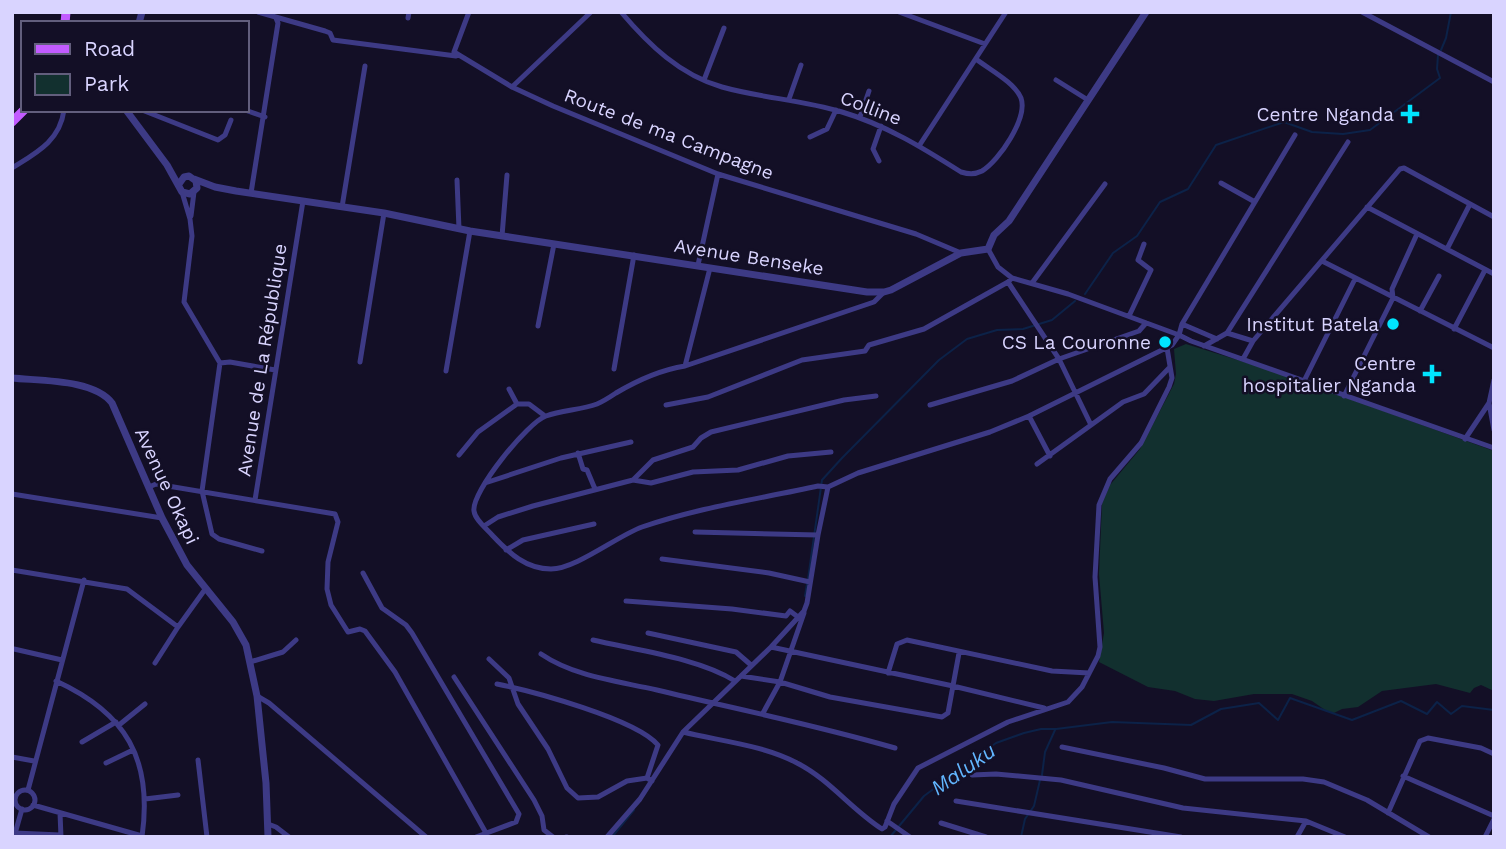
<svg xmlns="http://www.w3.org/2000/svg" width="1506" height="849" viewBox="0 0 1506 849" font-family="'Work Sans',sans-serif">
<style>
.green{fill:#12302f}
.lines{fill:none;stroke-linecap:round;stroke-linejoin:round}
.stream{stroke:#0c2248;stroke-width:2}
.minor{stroke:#3d3a85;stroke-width:5}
.tertiary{stroke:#3d3a85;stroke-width:7}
.primary{stroke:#c25bff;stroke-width:9}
.poi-dot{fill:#00e5ff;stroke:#130f26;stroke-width:2.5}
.labels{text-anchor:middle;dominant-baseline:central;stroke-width:5;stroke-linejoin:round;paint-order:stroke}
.street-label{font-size:19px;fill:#d9d4ff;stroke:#130f26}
.poi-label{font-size:19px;fill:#d9d4ff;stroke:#130f26;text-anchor:end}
.water-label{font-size:21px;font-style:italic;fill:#62b6ff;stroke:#130f26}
</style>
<rect width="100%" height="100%" fill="#130f26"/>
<!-- green -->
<path class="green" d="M 1186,344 L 1270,370 L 1494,451 L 1494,691 L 1481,685 L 1474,688 L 1470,693 L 1436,684 L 1382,691 L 1358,707 L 1342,709 L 1334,713 L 1328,712 L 1312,701 L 1292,694 L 1254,694 L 1214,701 L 1195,699 L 1175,691 L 1148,687 L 1099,662 L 1104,633 L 1099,574 L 1102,504 L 1110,485 L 1140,449 L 1174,384 L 1176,374 L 1174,349 Z"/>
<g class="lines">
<!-- stream -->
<path class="stream" d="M 1441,50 L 1446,38 L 1451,12
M 1085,294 L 1113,253 L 1137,236 L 1160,202 L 1188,189 L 1216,145 L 1284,122 L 1312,132 L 1343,134 L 1370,130 L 1440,78 L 1437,69 L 1438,55
M 808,579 L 822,480 L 842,458 L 939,360 L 967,339 L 997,330 L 1023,329 L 1052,320 L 1075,301
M 805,596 L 807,584
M 1042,775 L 1045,752 L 1055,730
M 612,837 L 634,810
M 890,837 L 924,796 L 996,743 L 1024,733 L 1041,729 L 1056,729 L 1112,722 L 1191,725 L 1221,709 L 1259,703 L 1278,720 L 1290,698 L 1352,720 L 1401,701 L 1427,714 L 1437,702 L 1451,714 L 1462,706 L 1494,710
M 1021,837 L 1025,819 L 1034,806 L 1040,780"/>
<!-- minor -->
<path class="minor" d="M 258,12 L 325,31 L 330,33 L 333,40 L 456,56
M 469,12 L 454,52 L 512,87 L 553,106 L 718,174 L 916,234 L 961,253
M 621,12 C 649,45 680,75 722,87 C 761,98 803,100 842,112 C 886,125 923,148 961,172 C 968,174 974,175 982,171 C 999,161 1028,118 1021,98 C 1014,82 990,70 976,59
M 899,12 L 985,44
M 1362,12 L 1494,82
M 408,18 L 409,12
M 704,80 L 724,28
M 1056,80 L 1088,100
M 512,87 L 591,12
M 789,99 L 801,65
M 142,110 L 218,140 L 225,135 L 231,120
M 245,110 L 265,117
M 860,117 L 869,91
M 810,137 L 827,129 L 836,110
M 919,146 L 1006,12
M 879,161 L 873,149 L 881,126
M 12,168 C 36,153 60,141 64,110
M 457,180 L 459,229
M 1221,183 L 1255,202
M 182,192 L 190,219 L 192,236 L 184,302 L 220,363 L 202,491 L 212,534 L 219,539 L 262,551
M 251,193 L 278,23 L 276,18
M 342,207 L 365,66
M 1367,207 L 1494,274
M 191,216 L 194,192
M 502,236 L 507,175
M 988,249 L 998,267 L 1012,278 L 1068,294 L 1179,335 L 1191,341 L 1494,448
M 1447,249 L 1470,204
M 1322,261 L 1494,348
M 698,265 L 718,174
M 1008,282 L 1059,359 L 1091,425
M 1032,283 L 1105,184
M 1420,311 L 1439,276
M 1129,316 L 1151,270 L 1138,260 L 1144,244
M 1182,324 L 1217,339
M 538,326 L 554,244
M 1454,329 L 1485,270
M 1227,333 L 1348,142
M 1204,346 L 1227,333 L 1253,341
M 1243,359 L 1253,341 L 1400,169 L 1404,168 L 1494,217
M 360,362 L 384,213
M 220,363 L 230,362 L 275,370
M 685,366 L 710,268
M 614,369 L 634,255
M 446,371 L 470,231
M 1304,381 L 1355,279
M 509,389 L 517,404 L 529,404 L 545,416
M 1344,396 L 1393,298 L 1392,289 L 1417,234
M 1489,403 L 1494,430
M 666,405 L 708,397 L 802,360 L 865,351 L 869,345 L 924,329 L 1008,282 L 1012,278
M 930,405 L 1012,381 L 1059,359 L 1139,331 L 1146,323
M 1029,416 L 1050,456
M 1465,439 L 1489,403 L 1494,380
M 578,453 L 583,469 L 587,470 L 595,489
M 459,455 L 478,432 L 517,404
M 1037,464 L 1123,402 L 1144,394 L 1170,367
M 633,480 L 651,483 L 693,472 L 738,470 L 788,456 L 831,452
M 485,483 L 561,458 L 631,442
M 149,487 L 156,484 L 335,514 L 338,522 L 328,562 L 327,589 L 331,605 L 348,632 L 360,629 L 365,631 L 395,672 L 486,833
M 828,487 L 818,486 C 759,499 700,507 642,527 C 617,536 576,569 551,569 C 526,569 509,553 493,536 C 487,529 475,520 474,511 C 471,492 528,422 546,416 C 562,410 581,410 597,404 C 604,401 610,397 616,393 C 638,380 660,370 685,366 L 874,302 L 884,292
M 12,494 L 162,518
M 255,500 L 303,201
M 484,526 L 498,517 L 533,506 L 633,480 L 653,460 L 693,447 L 701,438 L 711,432 L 844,400 L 876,396
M 695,532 L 818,535
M 506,550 L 523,540 L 594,524
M 662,559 L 769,573 L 810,582
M 12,570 L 127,589 L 178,627
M 363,573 L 382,608 L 406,625 L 412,633 L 519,814 L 516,822 L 476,837
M 626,601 L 732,609 L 786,616 L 790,611 L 798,617
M 648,633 L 736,652 L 751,665
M 593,640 C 635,650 699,658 735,681
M 771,647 L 953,686 L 1044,708
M 14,649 L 62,660
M 541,654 C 575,677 618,681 657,690 C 736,709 816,725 895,748
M 489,659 L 509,678 L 518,704 L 548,749 L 567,788 L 578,798 L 598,797 L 627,781 L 647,778 L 652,781
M 250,662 L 283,652 L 296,640
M 155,663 L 178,627 L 206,588
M 888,673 L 897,644 L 907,640 L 1052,671 L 1089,673
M 741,676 L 780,682 L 830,697 L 942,717 L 948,713 L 959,653
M 454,677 L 534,800 L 542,816 L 544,830 L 553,837
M 56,681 C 126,713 153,759 142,837
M 497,684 C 532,691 636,719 658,745 L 647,778
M 257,696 L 269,703 L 426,837
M 763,713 L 780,682 L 804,613
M 119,725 L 145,704
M 683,732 C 720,741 763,745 797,763 C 829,779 852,810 882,829 L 885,827 L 894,804 L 918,768 L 1008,722 L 1068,702 L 1082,687 L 1098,656 L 1100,647 L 1095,577 L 1099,505 L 1110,479 L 1141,443 L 1169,387 L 1172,378 L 1167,348
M 82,742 L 116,722
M 1062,747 L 1164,768 L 1205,779 L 1303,779 L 1324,782 L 1367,800 L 1429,837
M 12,757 L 34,761
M 198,760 L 207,837
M 106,763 L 133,750
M 972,775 L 996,774 L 1061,780 L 1183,808 L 1306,821 L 1345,837
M 1403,776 L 1494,816
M 28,790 L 84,580
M15 800a10 10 0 1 1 20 0a10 10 0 1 1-20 0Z
M 145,799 L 178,795
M 956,801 L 1181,837
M 33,805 L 142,836
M 60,813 L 61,837
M 1388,813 L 1420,741 L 1428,738 L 1481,748 L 1494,754
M 887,821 L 910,837
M 941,823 L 986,837
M 268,824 L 276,827 L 289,837
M 15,833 L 60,835
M 14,837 L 22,809
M 566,837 L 567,837
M 607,837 L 640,799 L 683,732 L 771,647 L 804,611 L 807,603 L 818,535 L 828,487 L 858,473 L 990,432 L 1029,416 L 1172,345 L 1179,335 L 1182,324 L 1295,135
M 1297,837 L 1306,821
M 1485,837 L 1494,819"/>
<!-- tertiary -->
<path class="tertiary" d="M 139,23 L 142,12
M 126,110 L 167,165 L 182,192 L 190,194 L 197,188 L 196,181 L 189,176 L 184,177 L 179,184
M 194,179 L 215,187 L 236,191 L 384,213 L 470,231 L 867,292 L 884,292 L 891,290 L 961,253 L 988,249 L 994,235 L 1009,221 L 1146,12
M 12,378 C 40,381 94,379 112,403 L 162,518 L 187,565 L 233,622 L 246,645 L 257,696 L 266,783 L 268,837"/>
<!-- primary -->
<path class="primary" d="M 65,23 L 66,12
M 12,122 L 24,110"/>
</g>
<!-- markers -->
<g class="poi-dot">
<path d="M1406.5 103.5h7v7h7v7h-7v7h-7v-7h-7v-7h7z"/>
<circle cx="1393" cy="324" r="7"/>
<circle cx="1165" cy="342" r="7"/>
<path d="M1428.5 363.5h7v7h7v7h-7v7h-7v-7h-7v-7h7z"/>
</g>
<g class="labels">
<!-- street labels -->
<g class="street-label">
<text transform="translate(871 108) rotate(21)">Colline</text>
<text transform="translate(669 134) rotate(21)">Route de ma Campagne</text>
<text transform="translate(749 257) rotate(9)">Avenue Benseke</text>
<text transform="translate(262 360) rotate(-81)">Avenue de La République</text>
<text transform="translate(167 486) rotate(65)">Avenue Okapi</text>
</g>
<!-- poi labels -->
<g class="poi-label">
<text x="1394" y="114">Centre Nganda</text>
<text x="1379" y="324">Institut Batela</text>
<text x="1151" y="342">CS La Couronne</text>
<text x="1416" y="363">Centre<tspan x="1416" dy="22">hospitalier Nganda</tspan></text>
</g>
<!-- water labels -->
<g class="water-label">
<text transform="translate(963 769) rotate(-35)">Maluku</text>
</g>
</g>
<!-- border -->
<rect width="1506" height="849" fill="none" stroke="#d9d4ff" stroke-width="28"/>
<!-- legend -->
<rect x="21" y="21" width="228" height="91" fill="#130f26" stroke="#625e7d" stroke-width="2"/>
<rect x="35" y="44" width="35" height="10" fill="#c25bff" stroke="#625e7d" stroke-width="2"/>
<text x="84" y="56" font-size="21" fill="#d9d4ff">Road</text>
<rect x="35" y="74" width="35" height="21" fill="#12302f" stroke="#625e7d" stroke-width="2"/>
<text x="84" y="91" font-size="21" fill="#d9d4ff">Park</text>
</svg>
